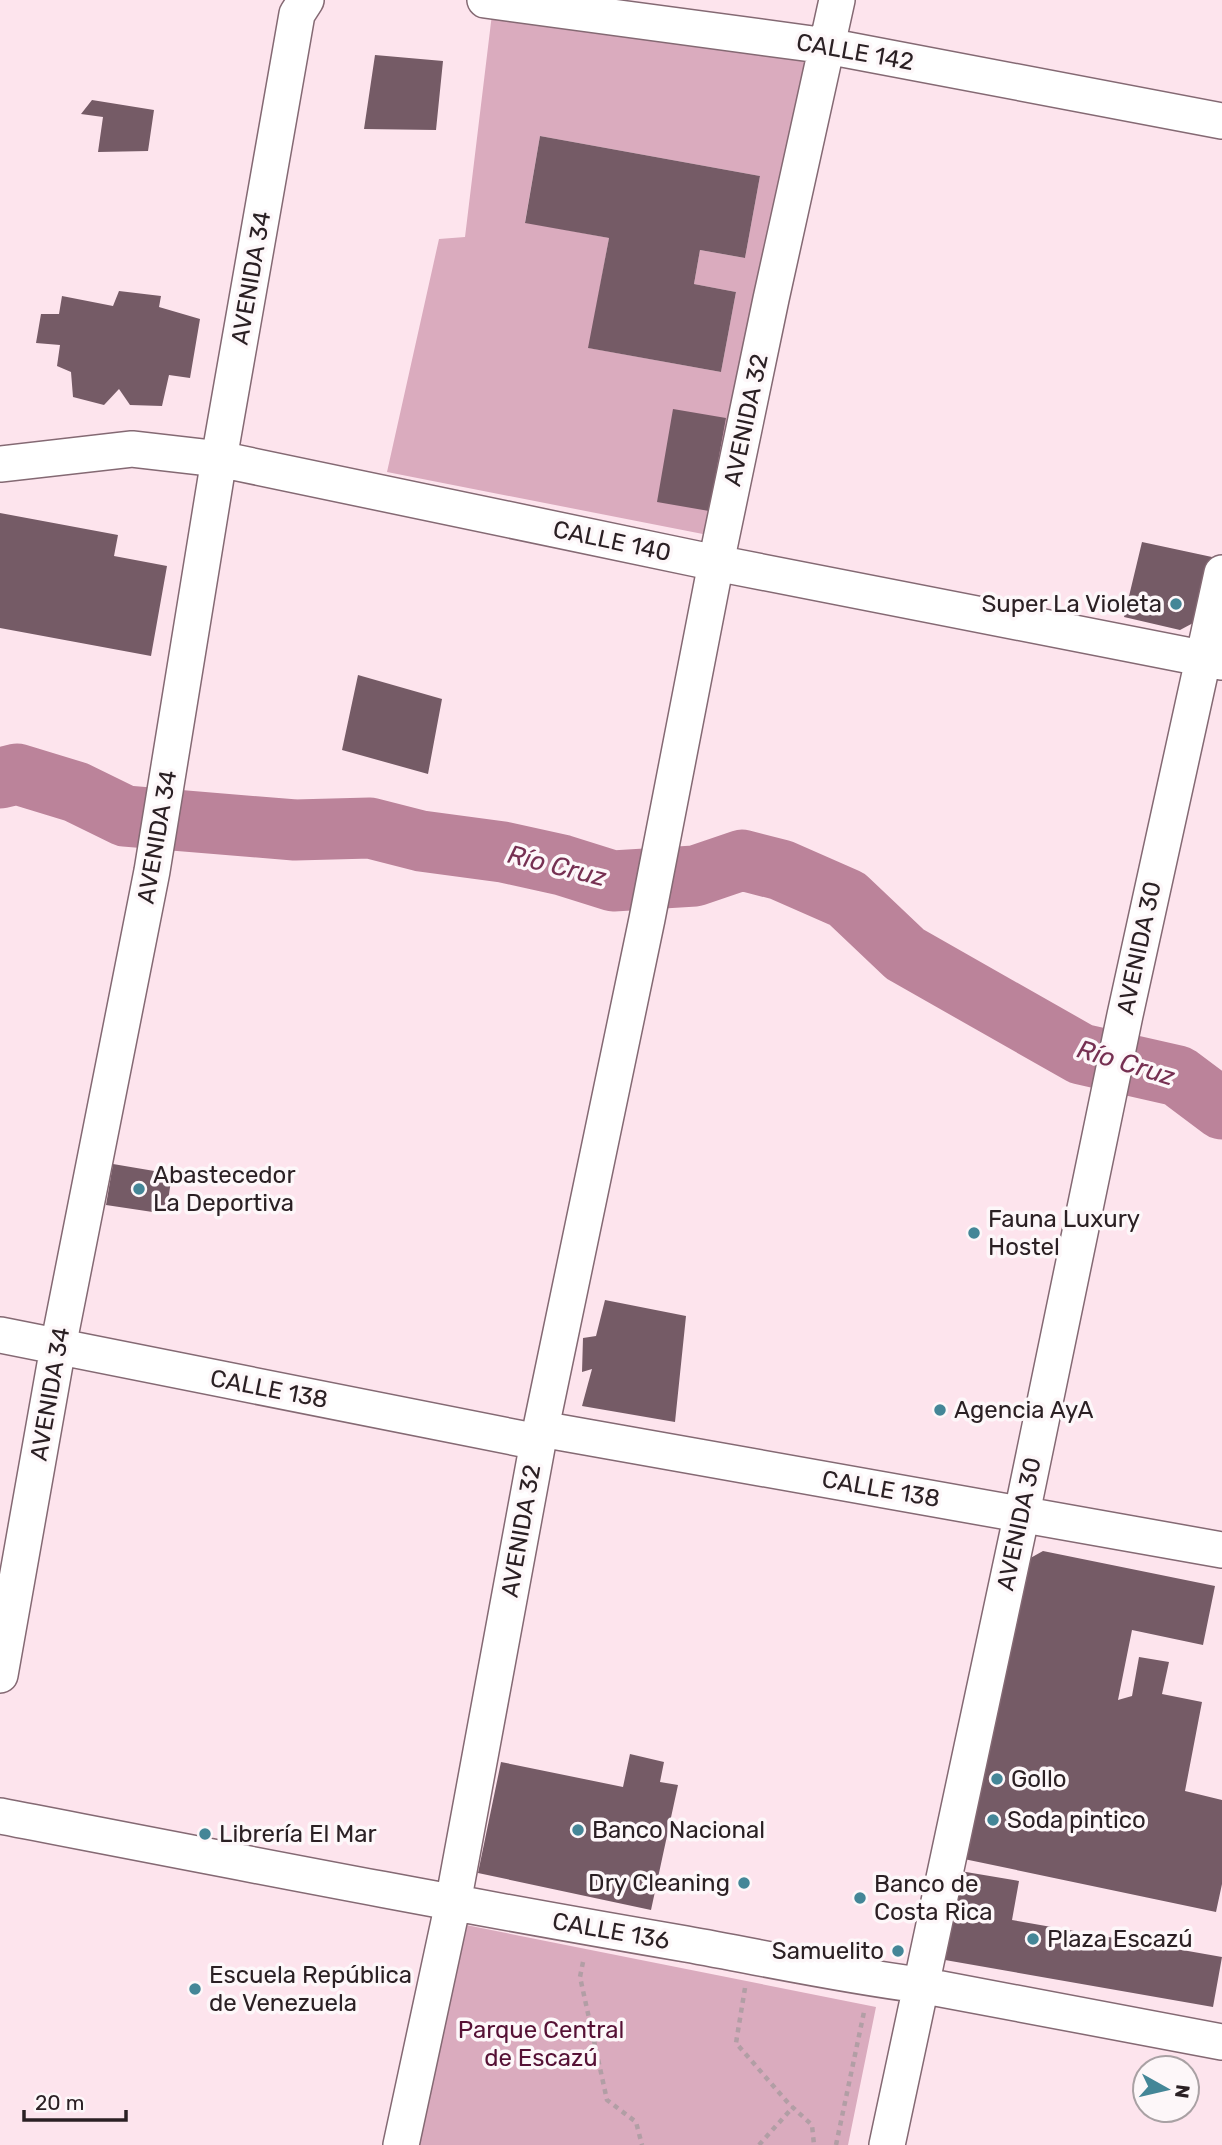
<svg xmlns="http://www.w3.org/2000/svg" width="1222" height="2145" viewBox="0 0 1222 2145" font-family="Rubik,sans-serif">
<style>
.green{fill:#daabbe;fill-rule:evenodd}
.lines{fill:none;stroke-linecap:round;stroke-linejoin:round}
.river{stroke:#bb839a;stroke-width:61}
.building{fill:#755b66}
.minor-casing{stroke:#846973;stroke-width:38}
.path{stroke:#b29ea5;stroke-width:4.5;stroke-dasharray:5 5;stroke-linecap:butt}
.minor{stroke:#fff;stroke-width:35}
.poi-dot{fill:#448697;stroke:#fdf7f9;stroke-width:2.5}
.labels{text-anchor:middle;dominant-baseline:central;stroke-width:7;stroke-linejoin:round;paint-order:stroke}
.street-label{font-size:24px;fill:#2b2024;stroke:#fdf7f9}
.poi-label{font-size:24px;fill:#2b2024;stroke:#fdf7f9;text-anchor:start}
.park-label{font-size:24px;fill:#561135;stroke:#fdf7f9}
.water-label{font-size:26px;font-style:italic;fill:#763052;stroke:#fdf7f9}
</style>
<rect width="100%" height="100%" fill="#fde4ed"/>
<!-- green -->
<path class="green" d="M 492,14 L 807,56 L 708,535 L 387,472 L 439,239 L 465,237 ZM 540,136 L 760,176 L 745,258 L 700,250 L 694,284 L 736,292 L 721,372 L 589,348 L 609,238 L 525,222 Z
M 461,1924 L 876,2007 L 848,2145 L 417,2145 Z"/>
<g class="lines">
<!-- river -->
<path class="river" d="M 0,778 L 17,774 L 76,792 L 125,816 L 295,830 L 370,828 L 421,841 L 503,852 L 562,865 L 613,881 L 695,876 L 742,860 L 781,870 L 847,899 L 905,954 L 1081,1054 L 1178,1076 L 1222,1109"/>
</g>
<!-- building -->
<path class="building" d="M 375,55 L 443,61 L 436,130 L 364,129 Z
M 92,100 L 154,110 L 148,151 L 98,152 L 103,117 L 81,114 Z
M 540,136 L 760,176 L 745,258 L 700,250 L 694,284 L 736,292 L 721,372 L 588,348 L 609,238 L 525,223 Z
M 119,291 L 161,296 L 159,307 L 200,319 L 190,378 L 169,375 L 162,406 L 130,405 L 119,389 L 104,405 L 73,397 L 71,372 L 57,366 L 60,345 L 36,343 L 41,314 L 59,314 L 62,296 L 113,306 Z
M 673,409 L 726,418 L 709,511 L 657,502 Z
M 0,513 L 118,535 L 114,556 L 167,566 L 151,656 L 0,628 Z
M 1142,542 L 1212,557 L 1195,622 L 1180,630 L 1124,617 Z
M 358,675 L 442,699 L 428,774 L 342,750 Z
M 113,1164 L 172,1174 L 166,1214 L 106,1205 Z
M 605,1300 L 686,1316 L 675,1422 L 582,1406 L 592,1369 L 582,1372 L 583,1338 L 596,1336 Z
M 1043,1551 L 1215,1586 L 1203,1645 L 1132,1630 L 1118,1700 L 1132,1696 L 1139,1657 L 1169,1662 L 1162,1694 L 1202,1702 L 1185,1791 L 1222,1800 L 1222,1884 L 1216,1912 L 964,1859 L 1025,1561 Z
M 630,1754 L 664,1762 L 660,1782 L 678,1785 L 651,1910 L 478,1873 L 501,1762 L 623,1787 Z
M 960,1871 L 1019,1881 L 1012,1920 L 1222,1957 L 1213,2007 L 945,1960 Z"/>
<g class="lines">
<defs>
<path id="minor" d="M 485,0 L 827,46 L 1222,121
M 0,464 L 132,449 L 219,459 L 716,563 L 1222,662
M 0,1335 L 538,1442
M 541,1429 L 1222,1550
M 0,1675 L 58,1347 L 152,871 L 219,459 L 297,14 L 306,0
M 0,1816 C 228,1860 457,1905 686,1944 C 764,1958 841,1975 920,1985 L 1222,2042
M 401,2145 L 453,1903 L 538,1442 L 647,919 L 716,563 L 771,299 L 837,0
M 887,2145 L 1022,1513 L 1125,1015 L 1222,573"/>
</defs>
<!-- minor casing -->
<use href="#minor" class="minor-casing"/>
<!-- path -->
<path class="path" d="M 583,1962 L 580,1977 L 607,2100 L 636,2122 L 642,2145
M 745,1988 L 736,2043 L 789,2104 L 812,2125 L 814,2145
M 759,2145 L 793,2107
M 836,2145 L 864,2012"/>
<!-- minor -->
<use href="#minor" class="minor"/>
</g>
<!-- markers -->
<g class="poi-dot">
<circle cx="1176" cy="604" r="7"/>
<circle cx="139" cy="1189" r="7"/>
<circle cx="974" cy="1233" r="7"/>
<circle cx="940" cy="1410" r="7"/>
<circle cx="997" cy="1779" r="7"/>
<circle cx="993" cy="1820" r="7"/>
<circle cx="578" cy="1830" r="7"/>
<circle cx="205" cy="1834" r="7"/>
<circle cx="744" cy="1883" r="7"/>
<circle cx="860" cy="1898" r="7"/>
<circle cx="1033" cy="1939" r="7"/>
<circle cx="898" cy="1951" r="7"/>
<circle cx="195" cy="1989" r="7"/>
</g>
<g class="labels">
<!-- street labels -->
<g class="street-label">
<text transform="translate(855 52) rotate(10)">CALLE 142</text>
<text transform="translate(251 278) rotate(-80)">AVENIDA 34</text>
<text transform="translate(746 420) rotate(-78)">AVENIDA 32</text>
<text transform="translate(612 541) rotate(12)">CALLE 140</text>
<text transform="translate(157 837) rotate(-80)">AVENIDA 34</text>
<text transform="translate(1139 948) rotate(-78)">AVENIDA 30</text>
<text transform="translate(269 1389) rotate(11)">CALLE 138</text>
<text transform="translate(50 1394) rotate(-80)">AVENIDA 34</text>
<text transform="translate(881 1489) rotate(10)">CALLE 138</text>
<text transform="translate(1019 1524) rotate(-78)">AVENIDA 30</text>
<text transform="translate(521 1531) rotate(-80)">AVENIDA 32</text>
<text transform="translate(611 1931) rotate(10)">CALLE 136</text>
</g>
<!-- poi labels -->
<g class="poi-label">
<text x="1162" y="604" text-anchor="end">Super La Violeta</text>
<text x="153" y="1175">Abastecedor<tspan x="153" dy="28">La Deportiva</tspan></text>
<text x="988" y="1219">Fauna Luxury<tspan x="988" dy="28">Hostel</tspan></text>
<text x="954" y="1410">Agencia AyA</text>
<text x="1011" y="1779">Gollo</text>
<text x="1007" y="1820">Soda pintico</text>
<text x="592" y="1830">Banco Nacional</text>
<text x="219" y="1834">Librería El Mar</text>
<text x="730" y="1883" text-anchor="end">Dry Cleaning</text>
<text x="874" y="1884">Banco de<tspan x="874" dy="28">Costa Rica</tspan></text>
<text x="1047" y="1939">Plaza Escazú</text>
<text x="884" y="1951" text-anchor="end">Samuelito</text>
<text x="209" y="1975">Escuela República<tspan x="209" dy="28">de Venezuela</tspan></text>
</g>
<!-- park labels -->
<g class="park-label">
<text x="541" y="2030">Parque Central<tspan x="541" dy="28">de Escazú</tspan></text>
</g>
<!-- water labels -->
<g class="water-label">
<text transform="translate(557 866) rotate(14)">Río Cruz</text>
<text transform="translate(1126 1063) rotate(17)">Río Cruz</text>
</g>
</g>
<!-- north arrow -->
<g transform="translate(1166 2089) rotate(98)"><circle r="33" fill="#fdf7f9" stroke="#a9a1a4" stroke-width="2"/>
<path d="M0-5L12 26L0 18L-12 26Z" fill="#448697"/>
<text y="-10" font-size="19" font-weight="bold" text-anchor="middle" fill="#2b2024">N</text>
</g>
<!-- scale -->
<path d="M24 2110v10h102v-10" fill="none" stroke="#2b2024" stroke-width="3.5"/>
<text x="35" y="2110" font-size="21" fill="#2b2024" stroke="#fdf7f9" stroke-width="5" paint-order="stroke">20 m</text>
</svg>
